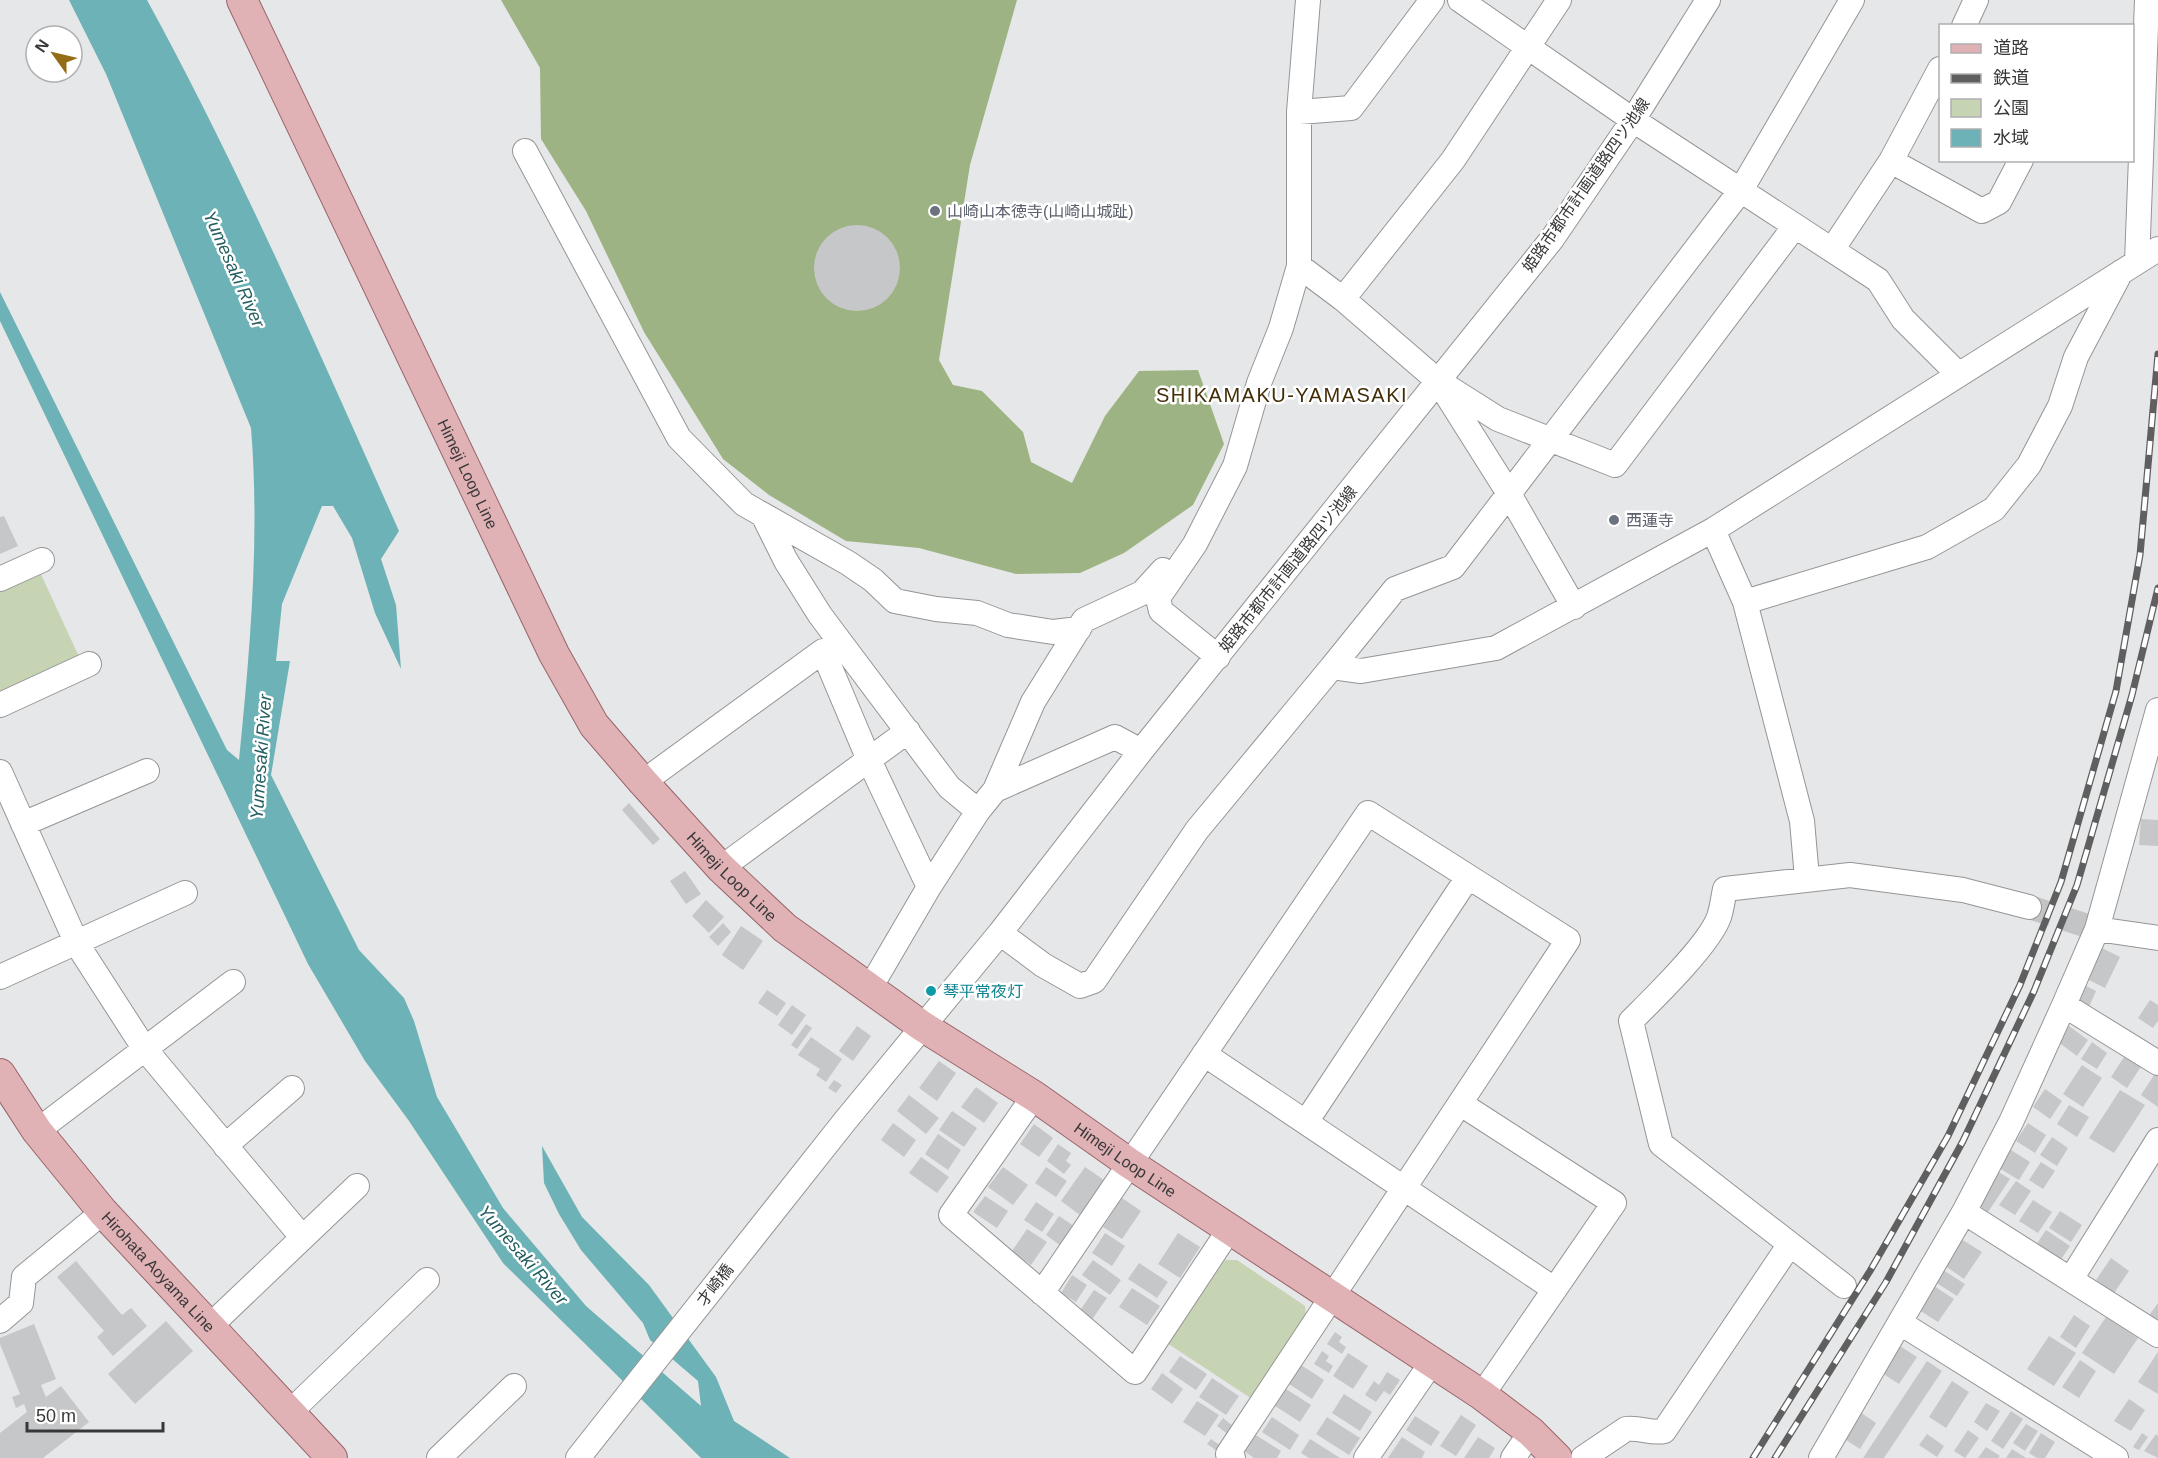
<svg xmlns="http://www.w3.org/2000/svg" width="2158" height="1458" viewBox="0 0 2158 1458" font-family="Helvetica,'Noto Sans JP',sans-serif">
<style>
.green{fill:#c6d4b4}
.forest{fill:#9eb383}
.water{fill:#6db2b6}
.building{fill:#c6c7c8}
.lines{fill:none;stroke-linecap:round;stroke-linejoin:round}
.minor-tunnel{stroke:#c3c4c5;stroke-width:24;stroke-dasharray:24 12;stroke-linecap:butt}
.minor-casing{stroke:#959596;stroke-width:26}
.major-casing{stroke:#98656a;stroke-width:32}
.minor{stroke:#fff;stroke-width:24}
.major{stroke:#e0b1b5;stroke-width:30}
.rail-casing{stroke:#5f5f60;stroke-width:7}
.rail{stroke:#fff;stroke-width:4.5;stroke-dasharray:14;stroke-linecap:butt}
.worship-dot{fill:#6b7280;stroke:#fff;stroke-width:2}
.culture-dot{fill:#0f9aa8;stroke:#fff;stroke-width:2}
.labels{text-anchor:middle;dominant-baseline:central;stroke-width:5;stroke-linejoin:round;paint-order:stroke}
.street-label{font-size:16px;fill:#383839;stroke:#fff}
.worship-label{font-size:16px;fill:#5b616d;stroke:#fff;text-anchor:start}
.culture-label{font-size:16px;fill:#0d838f;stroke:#fff;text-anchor:start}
.water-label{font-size:18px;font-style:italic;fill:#245e61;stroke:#fff}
.quarter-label{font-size:20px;letter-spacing:1.5px;fill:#422d06;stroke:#fff}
</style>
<rect width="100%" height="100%" fill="#e6e7e8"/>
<!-- green -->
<path class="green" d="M 40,572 L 80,659 L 0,696 L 0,590 Z
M 1225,1260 L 1237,1260 L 1305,1306 L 1306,1316 L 1252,1399 L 1167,1343 Z"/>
<!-- forest -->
<path class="forest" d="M 501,0 L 1017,0 L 970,165 L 939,360 L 953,385 L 982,391 L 1023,432 L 1031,462 L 1072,483 L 1105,416 L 1139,371 L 1198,370 L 1224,444 L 1193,505 L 1124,553 L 1080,573 L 1016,574 L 919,548 L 846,541 L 769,495 L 723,459 L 644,332 L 586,211 L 541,139 L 540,68 Z"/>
<!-- water -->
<path class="water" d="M 69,0 L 147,0 C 241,172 319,352 399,531 L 381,559 L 396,605 L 401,669 L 375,613 L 352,538 L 333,506 L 322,506 L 282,604 L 276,661 L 290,661 L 271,775 L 359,950 L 404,998 L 414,1021 L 437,1097 L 503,1208 L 586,1306 L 701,1406 L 698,1381 L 650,1340 L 643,1323 L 581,1250 L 559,1214 L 544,1183 L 542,1146 L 582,1217 L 649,1285 L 716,1377 L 734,1421 L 790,1458 L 701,1458 L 503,1263 L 409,1121 L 365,1061 L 308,964 L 0,321 L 0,292 L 227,750 L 239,760 C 250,650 260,538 251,428 L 106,74 Z"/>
<!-- building -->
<path class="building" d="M814 268a43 43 0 1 1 86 0a43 43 0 1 1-86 0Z
M 4,516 L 18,546 L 0,554 L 0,517 Z
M 629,803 L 660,839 L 653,845 L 622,810 Z
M 2141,819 L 2158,820 L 2158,846 L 2139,845 Z
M 685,871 L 701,894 L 686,904 L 670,881 Z
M 706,900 L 724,917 L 709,933 L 692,916 Z
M 723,923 L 731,932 L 718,946 L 709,937 Z
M 741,926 L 763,941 L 743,970 L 722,955 Z
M 2098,946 L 2120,957 L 2105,988 L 2083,977 Z
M 2082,984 L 2096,991 L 2088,1009 L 2074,1003 Z
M 767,990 L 786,1003 L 777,1016 L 758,1003 Z
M 2150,1000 L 2158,1005 L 2158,1021 L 2153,1028 L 2138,1018 Z
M 792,1005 L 806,1015 L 792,1035 L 778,1025 Z
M 806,1024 L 812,1028 L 797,1049 L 791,1045 Z
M 857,1026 L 871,1036 L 853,1061 L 839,1051 Z
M 2069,1026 L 2088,1040 L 2077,1056 L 2058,1042 Z
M 811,1037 L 842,1059 L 826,1082 L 816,1075 L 820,1069 L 798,1055 Z
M 2092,1042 L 2107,1053 L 2097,1069 L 2081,1059 Z
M 2126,1054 L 2142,1065 L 2127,1088 L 2111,1077 Z
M 939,1061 L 956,1073 L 937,1101 L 919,1088 Z
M 2082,1065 L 2102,1078 L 2083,1107 L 2063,1094 Z
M 2156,1072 L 2158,1073 L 2158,1107 L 2141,1095 Z
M 834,1080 L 842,1085 L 836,1093 L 828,1088 Z
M 976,1087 L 998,1103 L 984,1123 L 961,1107 Z
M 2045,1089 L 2062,1101 L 2050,1119 L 2033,1107 Z
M 2120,1090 L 2145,1105 L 2114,1153 L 2089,1138 Z
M 909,1095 L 939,1118 L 926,1134 L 897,1111 Z
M 2069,1105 L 2089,1117 L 2077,1137 L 2057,1124 Z
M 952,1111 L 977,1128 L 964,1147 L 939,1130 Z
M 893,1123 L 916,1140 L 904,1157 L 881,1140 Z
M 2028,1123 L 2046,1135 L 2035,1153 L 2016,1141 Z
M 1034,1124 L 1053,1138 L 1039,1157 L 1020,1144 Z
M 938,1134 L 961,1150 L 948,1170 L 925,1154 Z
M 2052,1137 L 2068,1148 L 2057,1166 L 2040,1155 Z
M 1058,1144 L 1071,1153 L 1066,1161 L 1071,1165 L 1064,1174 L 1047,1161 Z
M 2011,1150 L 2030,1162 L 2019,1180 L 1999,1168 Z
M 921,1157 L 949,1177 L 937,1193 L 909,1173 Z
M 2041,1162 L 2055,1171 L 2043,1189 L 2029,1180 Z
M 1003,1167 L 1028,1185 L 1013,1205 L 988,1187 Z
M 1046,1167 L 1067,1181 L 1056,1197 L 1035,1183 Z
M 1085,1167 L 1104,1180 L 1080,1215 L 1061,1201 Z
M 1997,1171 L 2010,1179 L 1988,1212 L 1976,1204 Z
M 2016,1181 L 2031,1191 L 2015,1215 L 1999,1205 Z
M 985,1196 L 1008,1211 L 997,1228 L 973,1212 Z
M 1122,1198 L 1141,1211 L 1122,1239 L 1103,1227 Z
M 2033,1200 L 2052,1212 L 2038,1233 L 2019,1221 Z
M 1036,1202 L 1054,1214 L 1042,1232 L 1024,1220 Z
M 2060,1211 L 2082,1225 L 2071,1242 L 2049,1228 Z
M 1059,1216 L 1074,1226 L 1061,1246 L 1046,1235 Z
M 1027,1229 L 1047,1242 L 1031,1265 L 1012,1251 Z
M 2046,1230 L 2070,1246 L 2060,1261 L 2036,1245 Z
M 1105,1233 L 1125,1246 L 1112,1266 L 1092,1253 Z
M 1178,1233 L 1200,1247 L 1180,1278 L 1158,1264 Z
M 1961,1239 L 1982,1252 L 1964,1279 L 1944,1265 Z
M 2111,1258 L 2129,1271 L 2114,1293 L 2096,1280 Z
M 1093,1260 L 1121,1280 L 1110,1295 L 1082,1275 Z
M 76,1261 L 122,1315 L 131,1308 L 147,1326 L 113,1356 L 97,1337 L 104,1331 L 57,1277 Z
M 1139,1263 L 1168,1282 L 1157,1298 L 1128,1279 Z
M 1943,1270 L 1965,1284 L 1957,1296 L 1935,1282 Z
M 1072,1275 L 1087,1285 L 1076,1302 L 1061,1293 Z
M 1934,1286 L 1954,1299 L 1938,1322 L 1919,1310 Z
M 1132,1288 L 1160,1306 L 1147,1325 L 1119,1307 Z
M 1094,1290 L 1107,1298 L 1091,1321 L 1079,1312 Z
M 2158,1303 L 2158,1323 L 2148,1317 Z
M 2074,1315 L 2090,1326 L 2076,1348 L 2060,1337 Z
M 2106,1317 L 2138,1338 L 2114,1374 L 2082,1353 Z
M 166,1321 L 193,1351 L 135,1404 L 108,1374 Z
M 34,1324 L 56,1379 L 41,1385 L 46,1397 L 61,1386 L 89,1422 L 43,1458 L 0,1458 L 0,1433 L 27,1412 L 24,1404 L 16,1408 L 12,1397 L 20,1394 L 0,1344 L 0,1338 Z
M 1335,1332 L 1342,1337 L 1339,1342 L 1346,1347 L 1342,1354 L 1327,1344 Z
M 2049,1336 L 2076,1353 L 2054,1386 L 2027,1369 Z
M 1900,1346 L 1917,1357 L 1899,1384 L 1882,1373 Z
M 1322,1351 L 1329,1356 L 1326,1361 L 1333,1366 L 1329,1373 L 1314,1364 Z
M 2158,1352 L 2158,1394 L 2138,1382 Z
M 1348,1353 L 1368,1366 L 1353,1389 L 1333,1376 Z
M 1180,1356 L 1207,1374 L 1196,1390 L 1169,1372 Z
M 2080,1360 L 2096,1371 L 2079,1398 L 2062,1387 Z
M 1927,1361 L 1942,1371 L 1884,1458 L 1863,1458 Z
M 1301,1365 L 1324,1380 L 1312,1399 L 1289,1384 Z
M 1387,1372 L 1400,1380 L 1390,1395 L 1384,1391 L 1376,1402 L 1365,1395 L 1374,1381 L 1379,1385 Z
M 1162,1373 L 1183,1389 L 1172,1404 L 1151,1389 Z
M 1212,1378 L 1239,1396 L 1226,1415 L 1199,1397 Z
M 1952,1381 L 1969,1392 L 1946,1428 L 1929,1417 Z
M 1286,1389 L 1311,1405 L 1300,1422 L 1275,1406 Z
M 1344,1394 L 1372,1412 L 1360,1431 L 1332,1413 Z
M 2129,1399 L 2145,1410 L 2131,1431 L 2114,1421 Z
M 1197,1401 L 1219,1415 L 1205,1436 L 1183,1422 Z
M 1986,1403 L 2000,1411 L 1987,1431 L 1974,1422 Z
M 2011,1411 L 2023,1419 L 2003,1449 L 1991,1441 Z
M 1860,1412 L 1876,1423 L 1860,1449 L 1843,1438 Z
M 1461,1415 L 1476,1425 L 1456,1456 L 1440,1446 Z
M 1415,1416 L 1440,1432 L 1431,1446 L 1406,1430 Z
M 1272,1417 L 1299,1435 L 1290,1450 L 1262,1432 Z
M 1327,1417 L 1360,1438 L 1349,1455 L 1316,1434 Z
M 1223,1418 L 1234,1427 L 1229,1435 L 1217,1426 Z
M 2026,1424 L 2038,1431 L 2025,1451 L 2013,1443 Z
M 1968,1430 L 1979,1438 L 1965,1458 L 1954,1451 Z
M 2041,1433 L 2055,1442 L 2045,1458 L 2037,1458 L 2029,1453 Z
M 2142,1433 L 2148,1437 L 2139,1450 L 2133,1447 Z
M 1254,1434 L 1281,1451 L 1277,1458 L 1254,1458 L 1244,1451 Z
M 1927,1434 L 1944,1446 L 1937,1457 L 1919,1445 Z
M 2156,1434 L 2158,1436 L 2158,1458 L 2144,1451 Z
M 1402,1437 L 1425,1452 L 1422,1458 L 1388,1458 Z
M 1478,1437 L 1495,1448 L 1489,1458 L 1464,1458 Z
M 1211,1439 L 1221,1446 L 1217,1451 L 1207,1444 Z
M 1310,1439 L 1318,1444 L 1340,1458 L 1309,1458 L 1301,1453 Z
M 1986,1447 L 2000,1456 L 1998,1458 L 1978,1458 Z
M 2012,1449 L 2026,1458 L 2006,1458 Z"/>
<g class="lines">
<!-- minor-tunnel -->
<path class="minor-tunnel" d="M 2029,907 L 2097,929"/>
<defs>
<path id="minor" d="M 1460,0 L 1633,120 L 1878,280 L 1903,319 L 1957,373
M 1964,26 L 1976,0
M 1299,112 L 1351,108 L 1432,0
M 525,151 L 679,438 L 744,504 L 848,563 L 873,580 L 895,601 L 936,609 L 977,613 L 1008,625 L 1053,632 L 1079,629
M 1891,161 L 1982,211 L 1999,202 L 2021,160
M 1832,250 L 1891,161 L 1940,69
M 2137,262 L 2147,0
M 1299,266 L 1343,299 L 1438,381 L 1508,492 L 1574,607
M 1343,299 L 1453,160 L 1559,0
M 1438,381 L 1498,419 L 1615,465 L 1795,226
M 763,515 L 786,561 L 820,615 L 949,787 L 978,811
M 1713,530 L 1745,602 L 1802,821 L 1807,878
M 0,579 L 42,560
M 1745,602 L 1927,547 L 1994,509 L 2029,465 L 2060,406 L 2076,357 L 2121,272
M 1218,657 L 1161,611 L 1158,598 L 1195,544 L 1235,466 L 1259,383 L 1281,328 L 1299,266 L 1299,112 L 1308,0
M 1332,667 L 1395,589 L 1453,567 L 1741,190 L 1852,0
M 0,705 L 89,664
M 0,772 L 77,944 L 144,1048 L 302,1237
M 643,782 L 823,651 L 869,760 L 929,887
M 995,790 L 1033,702 L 1084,620 L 1142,593 L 1163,570
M 23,824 L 147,771
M 721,868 L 908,731
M 2097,929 L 2158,938
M 1000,933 L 1043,965 L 1080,986 L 1094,981 L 1197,830 L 1332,667 L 1361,671 L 1496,648 L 1713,530 L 2158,249
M 0,977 L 185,893
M 870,988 L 929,887 L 978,811 L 995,790 L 1115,737 L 1141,751
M 2064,1005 L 2158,1063
M 1204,1054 L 1554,1289
M 1034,1096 L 951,1215 L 1135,1372 L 1231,1227
M 1461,1104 L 1614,1203 L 1482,1395
M 1306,1122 L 1468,877
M 37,1131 L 233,982
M 225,1146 L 292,1088
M 1964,1212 L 2158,1335
M 2071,1279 L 2158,1140
M 1844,1286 L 1661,1144 L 1631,1021 C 1653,999 1709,945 1719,917 C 1722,908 1723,898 1725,889 L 1850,875 L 1963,890 L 2029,907
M 1042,1293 L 1368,813 L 1568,940 L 1228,1454 L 1233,1458
M 0,1321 L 21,1303 L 24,1277 L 103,1212
M 1902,1324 L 2116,1458
M 209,1327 L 357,1186
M 288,1414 L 427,1280
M 439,1458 L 514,1386
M 578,1458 L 845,1121 L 1000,933 L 1141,751 L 1552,239 L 1633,120 L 1708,0
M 1366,1458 L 1432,1362
M 1513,1458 L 1531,1432
M 1583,1458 L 1626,1429 C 1640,1427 1651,1434 1664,1431 L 1790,1244
M 1821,1458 L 1964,1212 L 2011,1122 L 2064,1005 L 2097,929 L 2158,710"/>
<g id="major">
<path id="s1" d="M 242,0 L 554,654 L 594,725 L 643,782 L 721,868 L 785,928 L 922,1026 L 1034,1096 L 1129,1163 L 1482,1395 L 1531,1432 L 1557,1458"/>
<path id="s2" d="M 0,1074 L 37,1131 L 103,1212 L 332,1458"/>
</g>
</defs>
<!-- minor casing -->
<use href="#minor" class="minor-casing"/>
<!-- major casing -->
<use href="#major" class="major-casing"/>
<!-- minor -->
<use href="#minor" class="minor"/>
<!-- major -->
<use href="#major" class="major"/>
<defs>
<path id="rail" d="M 1753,1458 L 1870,1271 L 1948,1136 L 2020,985 L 2061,882 L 2116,691 L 2140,555 L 2158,354
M 1775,1458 L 1886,1282 L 1963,1141 L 2034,991 L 2077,885 L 2132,695 L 2158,588"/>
</defs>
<!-- rail casing -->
<use href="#rail" class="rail-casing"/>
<!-- rail -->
<use href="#rail" class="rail"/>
</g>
<!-- markers -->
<g class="worship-dot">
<circle cx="935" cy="211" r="6"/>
<circle cx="1614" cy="520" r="6"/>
</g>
<circle class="culture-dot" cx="931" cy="991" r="6"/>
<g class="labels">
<!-- street labels -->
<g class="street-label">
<text transform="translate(1586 185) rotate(-55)">姫路市都市計画道路四ツ池線</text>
<text stroke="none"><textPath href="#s1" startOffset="525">Himeji Loop Line</textPath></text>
<text transform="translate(1288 569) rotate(-51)">姫路市都市計画道路四ツ池線</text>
<text stroke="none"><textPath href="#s1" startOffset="1011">Himeji Loop Line</textPath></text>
<text stroke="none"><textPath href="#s1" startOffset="1497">Himeji Loop Line</textPath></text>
<text stroke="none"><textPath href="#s2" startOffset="254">Hirohata Aoyama Line</textPath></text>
<text transform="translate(715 1285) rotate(-52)">才崎橋</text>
</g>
<!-- worship labels -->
<g class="worship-label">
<text x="947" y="211">山崎山本徳寺(山崎山城趾)</text>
<text x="1626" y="520">西蓮寺</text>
</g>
<!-- culture labels -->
<g class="culture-label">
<text x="943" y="991">琴平常夜灯</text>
</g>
<!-- water labels -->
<g class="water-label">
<text transform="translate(234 269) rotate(66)">Yumesaki River</text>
<text transform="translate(261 757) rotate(-86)">Yumesaki River</text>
<text transform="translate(523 1255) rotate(49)">Yumesaki River</text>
</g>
<!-- quarter labels -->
<g class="quarter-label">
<text x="1282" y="395">SHIKAMAKU-YAMASAKI</text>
</g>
</g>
<!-- legend -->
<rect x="1939" y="24" width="195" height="138" fill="#ffffff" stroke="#afafb0" stroke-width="1.5"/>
<rect x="1951" y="44" width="30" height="9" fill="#e0b1b5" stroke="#afafb0" stroke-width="1.5"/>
<text x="1993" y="54" font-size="18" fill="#383839">道路</text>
<rect x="1951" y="74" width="30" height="9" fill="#5f5f60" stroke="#afafb0" stroke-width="1.5"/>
<text x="1993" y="84" font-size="18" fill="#383839">鉄道</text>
<rect x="1951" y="99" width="30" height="18" fill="#c6d4b4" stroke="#afafb0" stroke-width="1.5"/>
<text x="1993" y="114" font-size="18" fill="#383839">公園</text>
<rect x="1951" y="129" width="30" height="18" fill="#6db2b6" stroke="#afafb0" stroke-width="1.5"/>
<text x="1993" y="144" font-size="18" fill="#383839">水域</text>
<!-- north arrow -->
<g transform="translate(54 54) rotate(304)"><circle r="28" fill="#ffffff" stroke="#afafb0" stroke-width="1.5"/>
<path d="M0-4.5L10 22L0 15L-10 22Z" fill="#966b17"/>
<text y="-9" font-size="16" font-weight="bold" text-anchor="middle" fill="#383839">N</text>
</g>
<!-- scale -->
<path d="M27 1422v9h136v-9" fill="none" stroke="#383839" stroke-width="3"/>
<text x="36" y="1422" font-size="18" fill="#383839" stroke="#ffffff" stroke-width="4.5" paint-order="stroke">50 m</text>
</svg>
